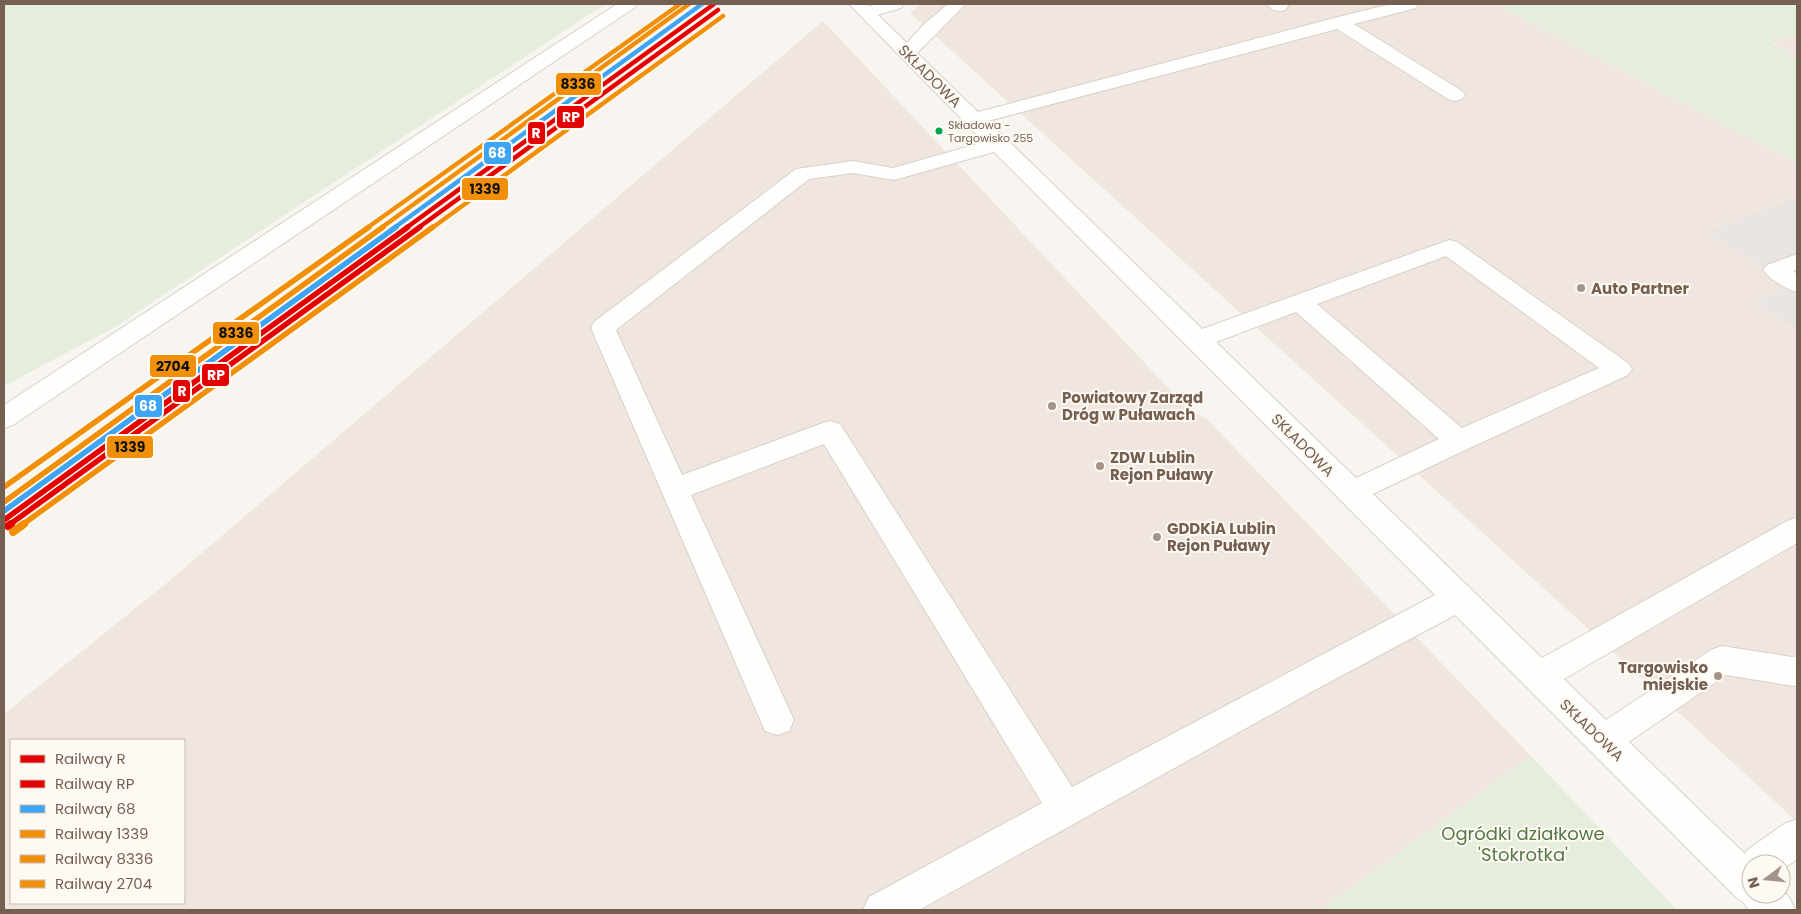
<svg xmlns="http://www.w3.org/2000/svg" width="1801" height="914" viewBox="0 0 1801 914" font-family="Poppins,sans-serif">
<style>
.commercial{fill:#f1e6df;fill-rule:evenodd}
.industrial{fill:#eae5e1}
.green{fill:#e5eedc}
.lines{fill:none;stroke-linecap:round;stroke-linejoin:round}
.minor-casing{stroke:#d6d1cb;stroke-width:2}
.minor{fill:#fefefd;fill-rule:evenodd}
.rail-1-far1-casing{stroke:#fefaf3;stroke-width:7}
.rail-1-casing{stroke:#fefaf3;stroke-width:9}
.rail-2-far2-casing{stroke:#fefaf3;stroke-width:7}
.rail-2-far1-casing{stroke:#fefaf3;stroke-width:9}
.rail-2-casing{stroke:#fefaf3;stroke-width:11}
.rail-3-far1-casing{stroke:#fefaf3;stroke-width:7}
.rail-3-casing{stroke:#fefaf3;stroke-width:9}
.rail-4-far2-casing{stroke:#fefaf3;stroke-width:7}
.rail-4-far1-casing{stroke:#fefaf3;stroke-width:9}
.rail-4-casing{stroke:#fefaf3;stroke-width:11}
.rail-5-far1-casing{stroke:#fefaf3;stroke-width:7}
.rail-5-casing{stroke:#fefaf3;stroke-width:9}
.rail-6-far1-casing{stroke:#fefaf3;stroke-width:7}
.rail-6-casing{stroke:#fefaf3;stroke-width:9}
.rail-1-far1{stroke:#e50000;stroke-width:4.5}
.rail-1{stroke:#e50000;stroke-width:5.5}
.rail-2-far2{stroke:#e50000;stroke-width:4.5}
.rail-2-far1{stroke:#e50000;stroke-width:5.5}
.rail-2{stroke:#e50000;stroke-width:8}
.rail-3-far1{stroke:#3ea5f4;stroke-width:4.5}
.rail-3{stroke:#3ea5f4;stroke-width:5.5}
.rail-4-far2{stroke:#f19008;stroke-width:4.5}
.rail-4-far1{stroke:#f19008;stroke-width:5.5}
.rail-4{stroke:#f19008;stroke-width:8}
.rail-5-far1{stroke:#f19008;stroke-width:4.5}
.rail-5{stroke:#f19008;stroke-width:5.5}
.rail-6-far1{stroke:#f19008;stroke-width:4.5}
.rail-6{stroke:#f19008;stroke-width:5.5}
.bus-dot{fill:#00a651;stroke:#fefaf3;stroke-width:2}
.poi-dot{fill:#a39489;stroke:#fefaf3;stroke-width:2}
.labels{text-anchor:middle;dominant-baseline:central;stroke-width:4;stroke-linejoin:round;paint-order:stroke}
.far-bus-label{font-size:11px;fill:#755f51;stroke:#fefaf3;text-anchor:start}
.street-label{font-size:15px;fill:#755f51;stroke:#fefaf3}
.poi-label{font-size:15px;font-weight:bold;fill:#755f51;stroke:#fefaf3;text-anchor:start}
.near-park-label{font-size:18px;fill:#56794a;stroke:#fefaf3}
.line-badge{stroke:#fefaf3;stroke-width:2}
.badge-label{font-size:14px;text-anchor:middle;font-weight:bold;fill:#fff}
.pale-badge-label{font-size:14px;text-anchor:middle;font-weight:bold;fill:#111}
</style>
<rect width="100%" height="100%" fill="#f8f5f0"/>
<!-- commercial -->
<path class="commercial" d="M 921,4 L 1496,4 L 1797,163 L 1797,196 L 1705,232 L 1791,285 L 1752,302 L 1797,331 L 1797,822 L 1584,625 L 910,13 Z
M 823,21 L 1189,410 L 1206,418 L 1531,756 L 1321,910 L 4,910 L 4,714 L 169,581 ZM 11,740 L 184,740 L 184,903 L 11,903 Z
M 1797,37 L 1797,60 L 1768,39 Z"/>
<!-- industrial -->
<path class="industrial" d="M 1797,196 L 1797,331 L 1751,302 L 1790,285 L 1704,232 Z"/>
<!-- green -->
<path class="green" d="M 4,4 L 605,4 L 115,327 L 4,386 Z
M 1496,4 L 1797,4 L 1797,37 L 1768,40 L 1797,60 L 1797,163 Z
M 1531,756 L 1677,910 L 1321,910 Z"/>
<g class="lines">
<defs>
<path id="minor" d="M 617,4 L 637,4 L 634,8 L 13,425 L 4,428 L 4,405 Z
M 849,4 L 867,4 L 869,6 L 878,4 L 903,4 L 901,8 L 878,15 L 907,43 L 923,25 L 948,4 L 966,4 L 917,53 L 978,112 L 1338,17 L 1391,4 L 1418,4 L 1416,8 L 1354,24 L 1462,91 L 1465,95 L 1462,99 L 1455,101 L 1448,99 L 1337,29 L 988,121 L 1202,329 L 1449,240 L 1457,242 L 1628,363 L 1632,369 L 1628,375 L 1461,452 L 1373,494 L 1542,658 L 1787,521 L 1797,517 L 1797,543 L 1564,679 L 1606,720 L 1711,650 L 1722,646 L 1792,657 L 1797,656 L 1797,685 L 1794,686 L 1726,675 L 1629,742 L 1745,854 L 1746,851 L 1784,824 L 1797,819 L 1797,859 L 1781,871 L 1781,864 L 1751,864 L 1751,894 L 1781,894 L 1781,889 L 1789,897 L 1795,910 L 1749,910 L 1743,902 L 1738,899 L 1455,615 L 1313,691 L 919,910 L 863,910 L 869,897 L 1042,803 L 824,444 L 691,495 L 794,720 L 789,731 L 777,735 L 765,731 L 591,328 L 594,322 L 796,169 L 853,161 L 893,168 L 984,142 ZM 994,152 L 1435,595 L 1072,787 L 840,424 L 830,421 L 820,424 L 682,475 L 616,330 L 809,179 L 853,173 L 894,180 ZM 1446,256 L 1599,368 L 1462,428 L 1317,304 ZM 1296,312 L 1439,439 L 1356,478 L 1216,342 Z
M 1267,4 L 1286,4 L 1288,6 L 1285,10 C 1277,12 1272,11 1267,4 Z
M 1797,254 L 1797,269 L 1793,271 L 1797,274 L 1797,292 C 1785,288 1770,280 1763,270 L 1767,265 Z"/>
</defs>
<!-- minor casing -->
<use href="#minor" class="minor-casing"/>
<!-- minor -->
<use href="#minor" class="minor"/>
<defs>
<path id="rail-1-far1" d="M 406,228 L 714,4"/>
<path id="rail-1" d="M 4,520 L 408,227"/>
<path id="rail-2-far2" d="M 418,228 L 718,10"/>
<path id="rail-2-far1" d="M 9,525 L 420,227"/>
<path id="rail-2" d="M 8,526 L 11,524"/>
<path id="rail-3-far1" d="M 394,228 L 702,4"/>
<path id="rail-3" d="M 4,511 L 396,227"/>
<path id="rail-4-far2" d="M 432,228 L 723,16"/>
<path id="rail-4-far1" d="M 22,525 L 433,227"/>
<path id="rail-4" d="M 13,532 L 24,524"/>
<path id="rail-5-far1" d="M 381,228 L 689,4"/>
<path id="rail-5" d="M 4,502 L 383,227"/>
<path id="rail-6-far1" d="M 367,228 L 680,4"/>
<path id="rail-6" d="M 4,487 L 369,227"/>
</defs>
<!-- rail-1-far1 casing -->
<use href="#rail-1-far1" class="rail-1-far1-casing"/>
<!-- rail-1 casing -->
<use href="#rail-1" class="rail-1-casing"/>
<!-- rail-2-far2 casing -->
<use href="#rail-2-far2" class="rail-2-far2-casing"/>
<!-- rail-2-far1 casing -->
<use href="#rail-2-far1" class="rail-2-far1-casing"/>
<!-- rail-2 casing -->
<use href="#rail-2" class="rail-2-casing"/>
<!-- rail-3-far1 casing -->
<use href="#rail-3-far1" class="rail-3-far1-casing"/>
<!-- rail-3 casing -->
<use href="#rail-3" class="rail-3-casing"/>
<!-- rail-4-far2 casing -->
<use href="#rail-4-far2" class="rail-4-far2-casing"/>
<!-- rail-4-far1 casing -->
<use href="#rail-4-far1" class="rail-4-far1-casing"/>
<!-- rail-4 casing -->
<use href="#rail-4" class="rail-4-casing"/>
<!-- rail-5-far1 casing -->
<use href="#rail-5-far1" class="rail-5-far1-casing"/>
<!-- rail-5 casing -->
<use href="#rail-5" class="rail-5-casing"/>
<!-- rail-6-far1 casing -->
<use href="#rail-6-far1" class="rail-6-far1-casing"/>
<!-- rail-6 casing -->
<use href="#rail-6" class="rail-6-casing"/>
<!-- rail-1-far1 -->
<use href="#rail-1-far1" class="rail-1-far1"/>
<!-- rail-1 -->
<use href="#rail-1" class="rail-1"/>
<!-- rail-2-far2 -->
<use href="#rail-2-far2" class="rail-2-far2"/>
<!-- rail-2-far1 -->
<use href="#rail-2-far1" class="rail-2-far1"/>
<!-- rail-2 -->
<use href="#rail-2" class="rail-2"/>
<!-- rail-3-far1 -->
<use href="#rail-3-far1" class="rail-3-far1"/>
<!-- rail-3 -->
<use href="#rail-3" class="rail-3"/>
<!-- rail-4-far2 -->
<use href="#rail-4-far2" class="rail-4-far2"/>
<!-- rail-4-far1 -->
<use href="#rail-4-far1" class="rail-4-far1"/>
<!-- rail-4 -->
<use href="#rail-4" class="rail-4"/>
<!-- rail-5-far1 -->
<use href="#rail-5-far1" class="rail-5-far1"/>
<!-- rail-5 -->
<use href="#rail-5" class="rail-5"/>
<!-- rail-6-far1 -->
<use href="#rail-6-far1" class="rail-6-far1"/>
<!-- rail-6 -->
<use href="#rail-6" class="rail-6"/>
</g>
<!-- markers -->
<circle class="bus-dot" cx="939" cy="131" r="4.5"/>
<g class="poi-dot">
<circle cx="1581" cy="288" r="5"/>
<circle cx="1052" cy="406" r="5"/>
<circle cx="1100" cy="466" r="5"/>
<circle cx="1157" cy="537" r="5"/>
<circle cx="1718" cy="676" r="5"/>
</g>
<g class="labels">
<!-- far-bus labels -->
<g class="far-bus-label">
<text x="948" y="125">Składowa -<tspan x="948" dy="13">Targowisko 255</tspan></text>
</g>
<!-- street labels -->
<g class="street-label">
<text transform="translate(930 76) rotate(45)">SKŁADOWA</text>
<text transform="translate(1303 445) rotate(45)">SKŁADOWA</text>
<text transform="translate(1592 730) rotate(44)">SKŁADOWA</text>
</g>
<!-- poi labels -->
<g class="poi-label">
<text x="1591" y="288">Auto Partner</text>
<text x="1062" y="397">Powiatowy Zarząd<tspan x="1062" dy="17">Dróg w Puławach</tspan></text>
<text x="1110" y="457">ZDW Lublin<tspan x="1110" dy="17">Rejon Puławy</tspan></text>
<text x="1167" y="528">GDDKiA Lublin<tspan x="1167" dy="17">Rejon Puławy</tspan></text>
<text x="1708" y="667" text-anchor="end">Targowisko<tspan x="1708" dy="17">miejskie</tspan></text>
</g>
<!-- near-park labels -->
<g class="near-park-label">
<text x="1523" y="833">Ogródki działkowe<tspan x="1523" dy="21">'Stokrotka'</tspan></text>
</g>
</g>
<g class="line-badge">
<rect x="555" y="72" width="47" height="24" rx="5" fill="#f19008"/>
<rect x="556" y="105" width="29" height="24" rx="5" fill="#e50000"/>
<rect x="527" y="121" width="19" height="24" rx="5" fill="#e50000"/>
<rect x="483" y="141" width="29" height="24" rx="5" fill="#3ea5f4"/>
<rect x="461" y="177" width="48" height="24" rx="5" fill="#f19008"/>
<rect x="212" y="321" width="48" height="24" rx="5" fill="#f19008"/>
<rect x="149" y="354" width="48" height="24" rx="5" fill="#f19008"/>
<rect x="201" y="363" width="29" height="24" rx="5" fill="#e50000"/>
<rect x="172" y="379" width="19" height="24" rx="5" fill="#e50000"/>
<rect x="134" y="394" width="29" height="24" rx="5" fill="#3ea5f4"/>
<rect x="106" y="435" width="48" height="24" rx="5" fill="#f19008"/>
</g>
<g class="badge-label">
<text x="571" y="122">RP</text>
<text x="536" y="138">R</text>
<text x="497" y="158">68</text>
<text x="216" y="380">RP</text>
<text x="182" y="396">R</text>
<text x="148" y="411">68</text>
</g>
<g class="pale-badge-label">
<text x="578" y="89">8336</text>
<text x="485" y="194">1339</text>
<text x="236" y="338">8336</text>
<text x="173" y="371">2704</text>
<text x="130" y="452">1339</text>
</g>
<!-- border -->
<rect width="1801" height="914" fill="none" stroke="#755f51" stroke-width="10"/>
<!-- legend -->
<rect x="10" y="739" width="175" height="165" fill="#fefaf3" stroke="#c7bcb2"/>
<rect x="20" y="755" width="25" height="8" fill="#e50000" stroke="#c7bcb2"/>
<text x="55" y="764" font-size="15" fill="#755f51">Railway R</text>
<rect x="20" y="780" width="25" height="8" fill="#e50000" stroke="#c7bcb2"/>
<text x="55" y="789" font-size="15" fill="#755f51">Railway RP</text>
<rect x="20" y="805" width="25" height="8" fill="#3ea5f4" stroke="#c7bcb2"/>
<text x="55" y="814" font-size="15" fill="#755f51">Railway 68</text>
<rect x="20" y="830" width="25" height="8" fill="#f19008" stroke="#c7bcb2"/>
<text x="55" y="839" font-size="15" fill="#755f51">Railway 1339</text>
<rect x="20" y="855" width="25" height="8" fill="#f19008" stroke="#c7bcb2"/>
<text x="55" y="864" font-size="15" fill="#755f51">Railway 8336</text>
<rect x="20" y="880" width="25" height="8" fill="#f19008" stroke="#c7bcb2"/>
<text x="55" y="889" font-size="15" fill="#755f51">Railway 2704</text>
<!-- north arrow -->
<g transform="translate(1766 879) rotate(254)"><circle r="24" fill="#fefaf3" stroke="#c7bcb2"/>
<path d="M0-4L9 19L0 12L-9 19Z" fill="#a39489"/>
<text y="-8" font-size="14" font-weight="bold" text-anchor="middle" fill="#755f51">N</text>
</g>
</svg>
